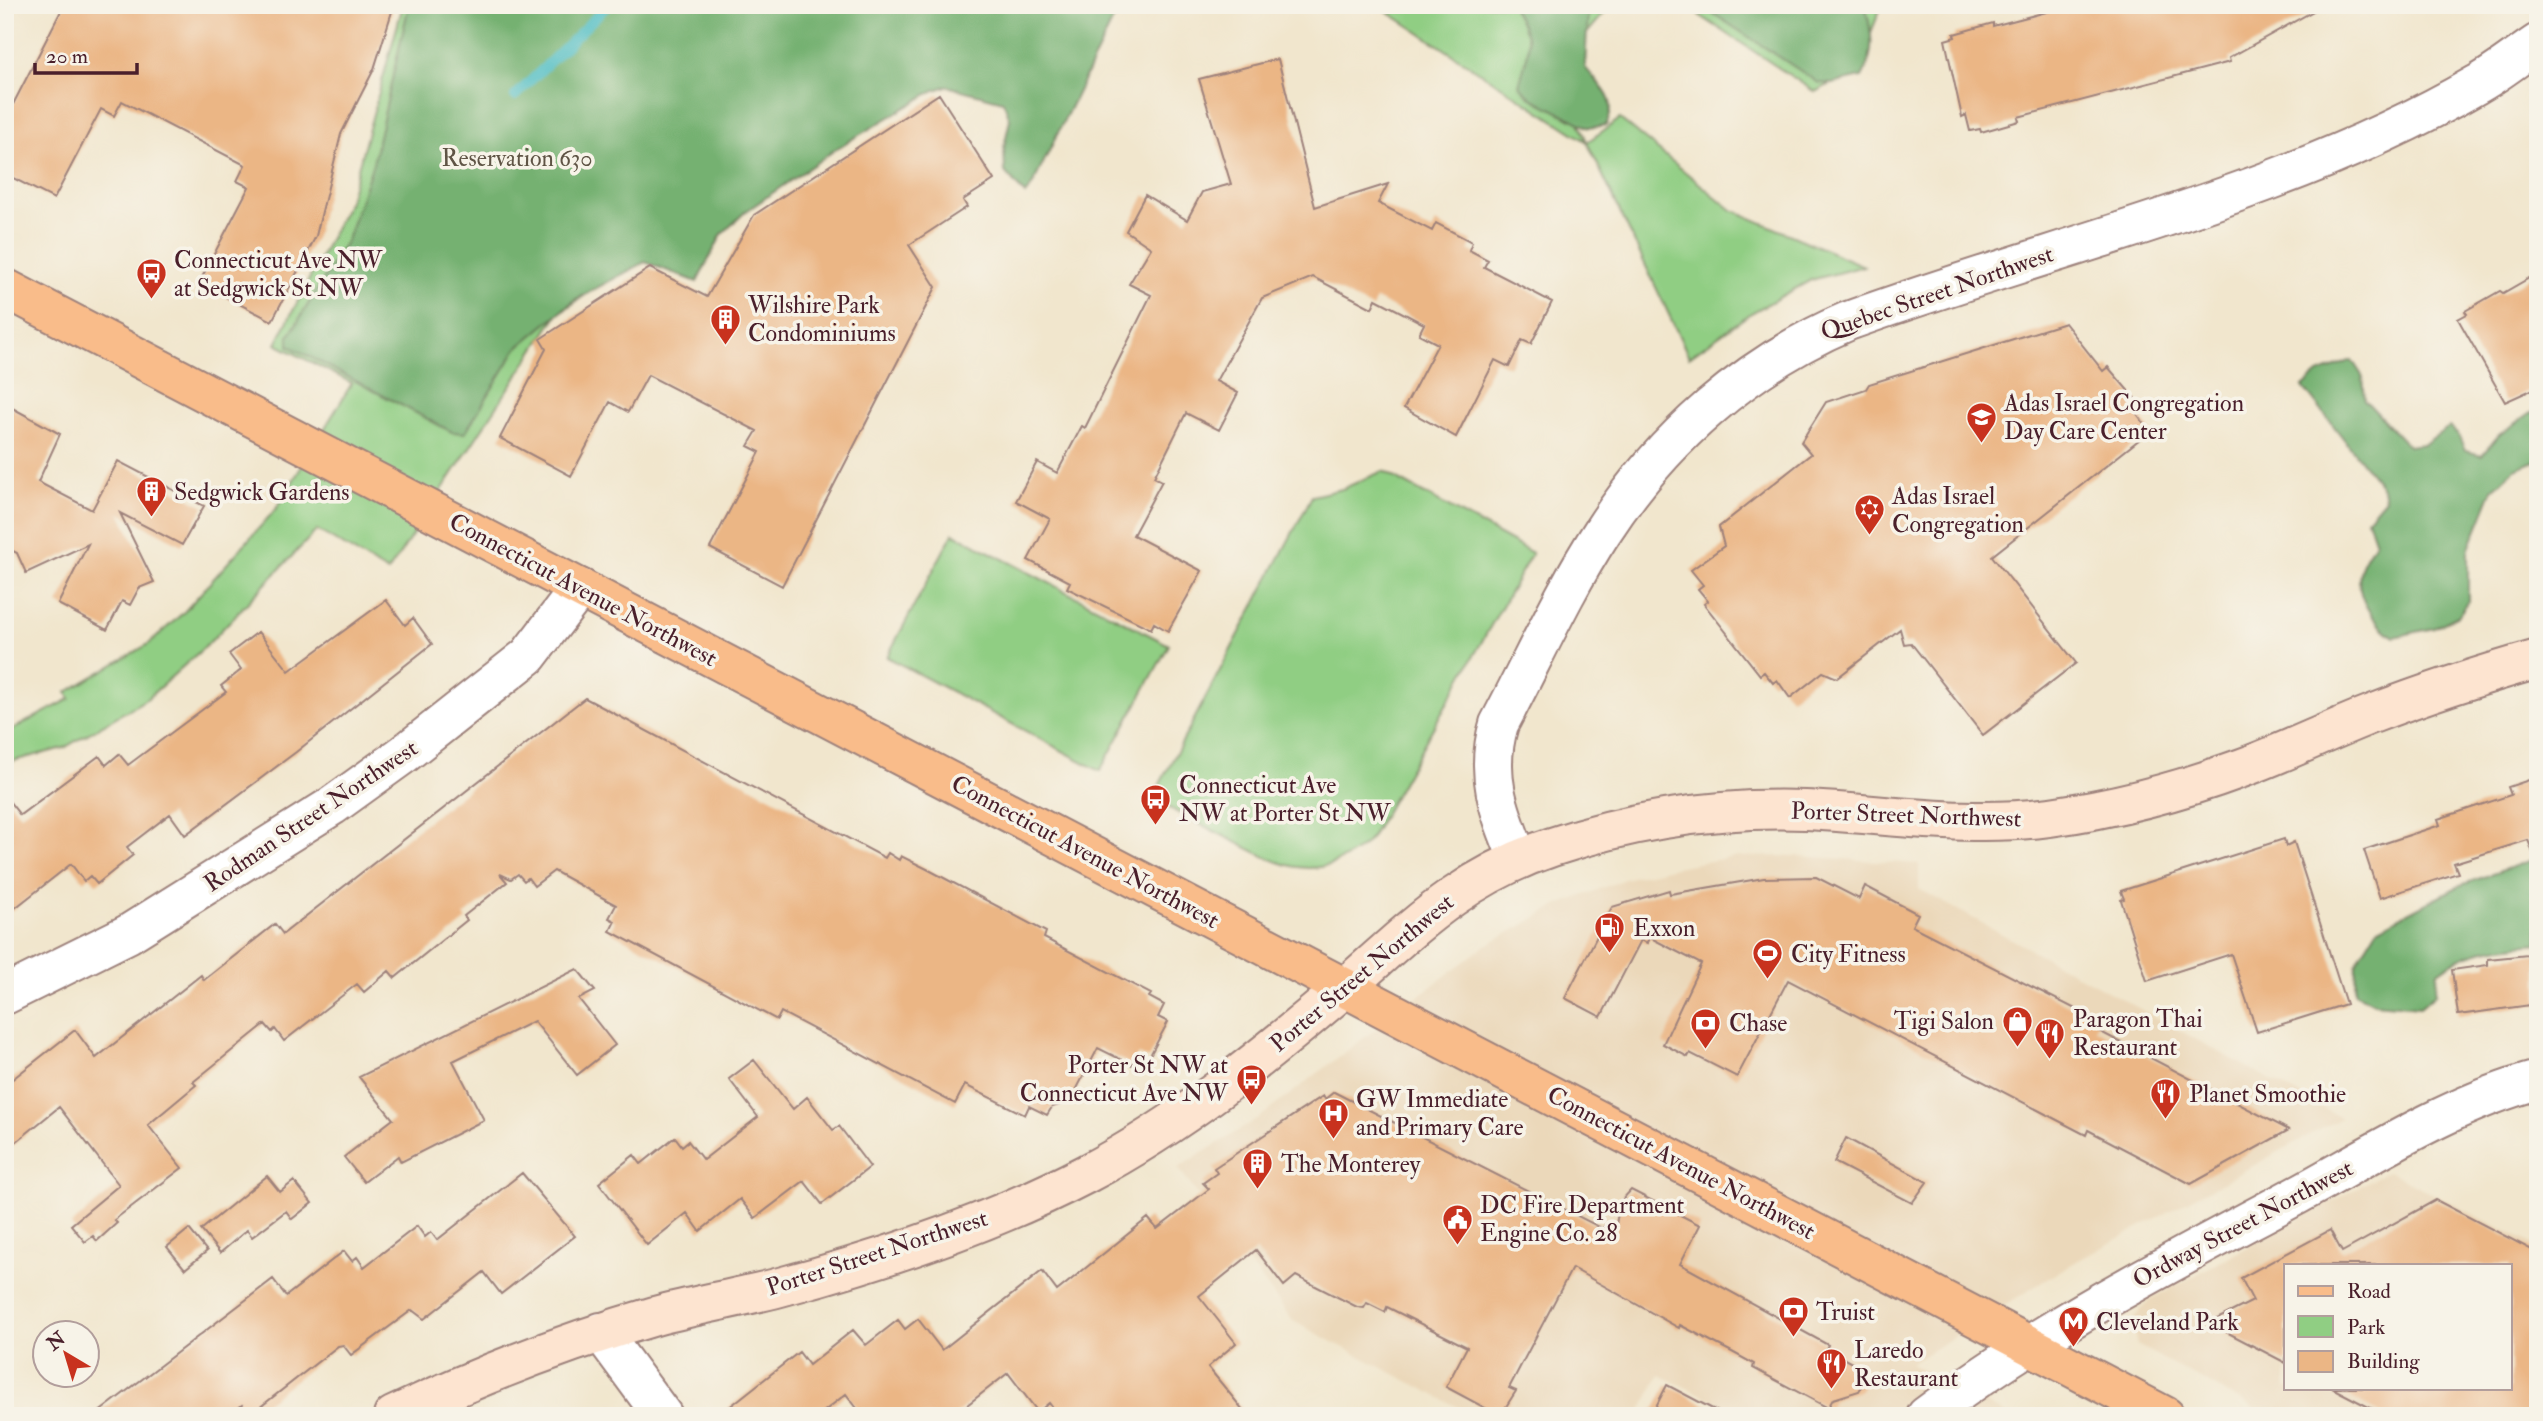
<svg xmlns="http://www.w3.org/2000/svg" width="2543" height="1421" viewBox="0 0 2543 1421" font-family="'IM FELL Double Pica',serif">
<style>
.built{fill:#ebd8ba;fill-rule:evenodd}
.green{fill:#90ce83;stroke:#6d7657;stroke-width:2}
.forest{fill:#74b171;stroke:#5f684e;stroke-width:2}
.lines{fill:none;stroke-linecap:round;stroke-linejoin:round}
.stream{stroke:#50bec4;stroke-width:10}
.building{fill:#ebb685}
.street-casing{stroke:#9e827c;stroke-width:42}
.secondary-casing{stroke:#9e827c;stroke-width:42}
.primary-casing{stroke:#9e827c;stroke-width:42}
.street{stroke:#fff;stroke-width:38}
.secondary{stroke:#fde4d0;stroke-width:38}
.primary{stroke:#f9bc8a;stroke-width:38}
.labels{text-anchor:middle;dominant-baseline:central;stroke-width:7;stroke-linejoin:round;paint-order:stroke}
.park-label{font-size:24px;fill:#5f5445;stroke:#f7f3e8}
.poi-label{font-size:24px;fill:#4a1f2b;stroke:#f7f3e8;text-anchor:start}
.street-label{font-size:24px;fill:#4a1f2b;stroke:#f7f3e8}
</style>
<rect width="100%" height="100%" fill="#f7f3e8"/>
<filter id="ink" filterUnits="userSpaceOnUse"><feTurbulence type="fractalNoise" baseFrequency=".0143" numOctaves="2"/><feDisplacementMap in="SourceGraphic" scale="14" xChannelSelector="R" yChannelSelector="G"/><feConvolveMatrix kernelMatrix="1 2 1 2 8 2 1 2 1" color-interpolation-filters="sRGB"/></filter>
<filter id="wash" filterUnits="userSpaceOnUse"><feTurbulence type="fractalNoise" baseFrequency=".00686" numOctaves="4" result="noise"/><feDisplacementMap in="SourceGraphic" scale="28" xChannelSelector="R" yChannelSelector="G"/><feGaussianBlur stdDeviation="1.57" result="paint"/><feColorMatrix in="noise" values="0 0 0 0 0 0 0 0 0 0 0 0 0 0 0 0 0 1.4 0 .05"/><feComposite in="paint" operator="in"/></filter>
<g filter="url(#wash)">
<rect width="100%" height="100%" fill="#f1e6cd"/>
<!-- built -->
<path class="built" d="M 1797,856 L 1919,864 L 1919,889 L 2341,1118 L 2068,1266 L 1910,1364 L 2009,1416 L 1746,1416 L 1660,1375 L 1638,1416 L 1475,1416 L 1293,1321 L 1178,1168 L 1259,1118 L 1483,947 L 1557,906 L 1625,879 L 1675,867 L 1734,857 Z
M 2388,1171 L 2538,1247 L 2538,1416 L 2269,1416 L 2137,1345 L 2133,1327 L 2134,1318 L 2151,1299 ZM 2286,1265 L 2510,1265 L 2510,1388 L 2286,1388 Z"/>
<!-- green -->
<path class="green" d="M 403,5 L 1073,5 L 723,198 L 557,315 L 388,572 L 317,530 L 208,644 L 148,698 L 64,748 L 5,763 L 5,733 L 70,699 L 67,692 L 150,643 L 184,612 L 276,509 L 352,383 L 276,344 L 349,201 Z
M 1377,5 L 1611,5 L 1557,69 L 1587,142 L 1620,119 L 1732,210 L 1864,266 L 1811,280 L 1751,313 L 1689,357 L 1587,142 Z
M 1684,5 L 1882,5 L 1856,70 L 1815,92 Z
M 1383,471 L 1532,553 L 1369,841 C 1316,886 1284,867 1230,839 C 1204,826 1178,813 1152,799 L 1312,496 L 1342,489 Z
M 953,533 L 1169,645 L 1100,771 L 887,657 Z"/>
<!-- forest -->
<path class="forest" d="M 409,5 L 1150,5 L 1113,20 L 1032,186 L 1025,195 L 1005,172 L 1004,147 L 1010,119 L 1003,101 L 947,86 L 935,90 L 839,147 L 745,212 L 722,234 L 697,282 L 645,262 L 576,299 L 517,348 L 465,433 L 452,432 L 289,346 L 289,336 L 347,240 L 373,163 Z
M 1511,5 L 1591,5 L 1588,11 L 1585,67 C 1601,88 1620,99 1606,125 L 1589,128 L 1531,98 L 1519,85 C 1531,42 1534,44 1511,5 Z
M 1700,5 L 1865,5 C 1872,32 1876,52 1862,77 L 1832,84 L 1819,83 Z
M 2352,360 L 2363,377 L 2365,400 L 2408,446 L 2424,444 L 2449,427 L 2459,436 L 2465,451 L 2482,455 L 2499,435 L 2538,408 L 2538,460 L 2515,469 L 2493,489 L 2468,551 L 2468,602 L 2458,616 L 2434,628 L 2394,637 C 2375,624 2355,598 2360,572 C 2361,562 2370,551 2375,542 L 2367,519 L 2385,498 L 2383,489 L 2303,387 L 2318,374 Z
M 2538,858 L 2538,943 C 2500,947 2469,948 2438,972 L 2435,994 L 2420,1007 L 2374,1003 L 2355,993 L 2356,963 L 2377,929 L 2461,885 Z"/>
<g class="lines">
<!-- stream -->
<path class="stream" d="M 515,96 L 608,5"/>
</g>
<g id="blocks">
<!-- building -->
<path class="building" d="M 64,5 L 394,5 L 374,69 L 341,134 L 316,236 L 272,321 L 199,283 L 249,187 L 237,181 L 245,165 L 122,101 L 114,116 L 101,109 L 54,199 L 5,174 L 5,120 Z
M 2073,5 L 2324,5 L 2229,58 L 2230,62 L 2018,117 L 2019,121 L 1981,132 L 1980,129 L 1970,131 L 1966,115 L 1962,117 L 1945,40 L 1955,37 L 1954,34 L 1993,23 L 1993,26 Z
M 1278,59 L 1315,207 L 1388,184 L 1378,203 L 1432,231 L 1436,223 L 1472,242 L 1469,250 L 1488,260 L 1484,267 L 1552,302 L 1531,344 L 1522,340 L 1509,367 L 1495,360 L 1456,437 L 1404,408 L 1438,344 L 1419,334 L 1424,324 L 1376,299 L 1372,308 L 1313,277 L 1262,298 L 1216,381 L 1238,393 L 1219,430 L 1186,413 L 1154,477 L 1162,481 L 1133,535 L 1202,571 L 1168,631 L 1154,623 L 1151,629 L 1067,588 L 1070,582 L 1028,560 L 1050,519 L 1016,501 L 1037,462 L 1057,473 L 1082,426 L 1085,428 L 1151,295 L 1129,284 L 1151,248 L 1126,231 L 1145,195 L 1187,220 L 1202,192 L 1231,184 L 1199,79 Z
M 939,94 L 994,180 L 963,200 L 967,207 L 909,245 L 936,287 L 782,586 L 710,548 L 760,452 L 748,446 L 757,431 L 648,375 L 628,412 L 610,402 L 571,476 L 500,438 L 546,349 L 540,339 L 650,268 L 707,297 L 754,215 Z
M 2538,273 L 2538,387 L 2505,402 L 2458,319 L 2467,314 L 2465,311 L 2500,291 L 2503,293 Z
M 2065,323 L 2103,371 L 2108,367 L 2137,401 L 2131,406 L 2150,431 L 1992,556 L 2076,663 L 1983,735 L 1911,643 L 1904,644 L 1900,629 L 1837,678 L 1823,672 L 1790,698 L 1777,680 L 1773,683 L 1764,672 L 1760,675 L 1704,604 L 1708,601 L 1698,589 L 1703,585 L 1691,570 L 1724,546 L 1719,527 L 1811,454 L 1801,442 L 1826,402 L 1866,389 L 1869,384 Z
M 5,404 L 60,434 L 38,482 L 92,510 L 118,461 L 204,506 L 182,545 L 120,513 L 154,582 L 139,588 L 130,605 L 122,601 L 107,630 L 58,604 L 88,544 L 26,573 L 17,553 L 5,547 Z
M 386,600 L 405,625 L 413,618 L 432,644 L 296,752 L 185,835 L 170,814 L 127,847 L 133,855 L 97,884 L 90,876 L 84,881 L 71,864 L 5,916 L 5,796 L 20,815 L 99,756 L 106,765 L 119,754 L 128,765 L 226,692 L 221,686 L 241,670 L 229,654 L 258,632 L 289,671 Z
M 585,698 L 885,858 L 888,853 L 899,860 L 901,856 L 927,869 L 1046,932 L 1044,938 L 1151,994 L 1149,997 L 1164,1005 L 1158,1017 L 1168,1022 L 1148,1059 L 1138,1054 L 1132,1065 L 1098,1048 L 1070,1102 L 1052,1107 L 1047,1115 L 1029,1106 L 1025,1115 L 965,1085 L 955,1104 L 781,1012 L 777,1020 L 610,931 L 615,921 L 609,918 L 616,905 L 554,871 L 534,886 L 528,878 L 524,881 L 518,874 L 511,879 L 500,874 L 507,882 L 464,916 L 467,920 L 395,978 L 389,971 L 364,992 L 357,984 L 284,1041 L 275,1029 L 272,1032 L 265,1024 L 193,1082 L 196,1085 L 148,1125 L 182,1168 L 114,1220 L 117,1223 L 97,1241 L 93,1236 L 85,1242 L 71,1225 L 119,1185 L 59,1107 L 5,1151 L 5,1085 L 75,1030 L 96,1058 L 201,975 L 204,980 L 275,924 L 283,934 Z
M 2538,777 L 2538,858 L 2535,858 L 2528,840 L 2454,863 L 2458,873 L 2380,898 L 2364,850 L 2440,825 L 2438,819 L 2511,795 L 2508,787 Z
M 2284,839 L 2286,846 L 2294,842 L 2346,1004 L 2257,1032 L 2231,954 L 2147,981 L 2121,900 L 2124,899 L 2121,891 Z
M 1816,877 L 1859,899 L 1865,886 L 1918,914 L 1912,926 L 2099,1021 L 2095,1029 L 2289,1130 L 2191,1184 L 2088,1130 L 2086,1135 L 1788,980 L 1737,1077 L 1690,1053 L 1688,1057 L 1663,1044 L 1701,964 L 1649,937 L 1647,943 L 1641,940 L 1601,1017 L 1565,998 L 1612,907 L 1669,890 L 1670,894 L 1764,878 Z
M 2538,954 L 2538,1004 L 2458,1015 L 2452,970 L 2488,965 L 2488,959 Z
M 577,969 L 595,991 L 579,999 L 615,1045 L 577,1075 L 534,1021 L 453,1061 L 484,1120 L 401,1162 L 398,1156 L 364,1182 L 344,1157 L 393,1119 L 359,1077 Z
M 754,1060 L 793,1109 L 807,1097 L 833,1130 L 839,1126 L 870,1167 L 822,1204 L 804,1181 L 755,1218 L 740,1199 L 700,1231 L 687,1213 L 647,1245 L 599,1183 L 634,1155 L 641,1164 L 675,1137 L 682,1146 L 688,1141 L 703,1160 L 758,1117 L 729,1079 Z
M 1334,1092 L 1603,1229 L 1605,1225 L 1615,1230 L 1620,1202 L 1631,1190 L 1700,1225 L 1680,1264 L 1828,1345 L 1826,1349 L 1861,1368 L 1865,1381 L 1859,1391 L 1833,1399 L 1828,1408 L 1753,1368 L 1754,1364 L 1732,1352 L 1680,1325 L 1679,1328 L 1572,1268 L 1509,1388 L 1516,1391 L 1500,1416 L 1446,1387 L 1467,1347 L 1387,1307 L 1385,1312 L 1367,1303 L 1364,1308 L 1357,1307 L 1296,1276 L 1284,1286 L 1256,1250 L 1199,1296 L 1236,1343 L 1208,1367 L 1248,1416 L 1059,1416 L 1049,1403 L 1038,1412 L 1008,1373 L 953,1416 L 863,1416 L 846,1394 L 818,1416 L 718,1416 L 799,1352 L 809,1365 L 853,1330 L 866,1345 L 898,1320 L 905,1329 L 918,1319 L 942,1350 L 1042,1271 L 1057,1291 L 1148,1218 L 1157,1229 L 1209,1189 L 1203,1183 L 1217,1173 L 1214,1168 L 1323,1096 L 1325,1099 Z
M 1846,1138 L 1927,1182 L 1912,1203 L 1834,1162 Z
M 522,1173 L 575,1236 L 501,1294 L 484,1272 L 424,1319 L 412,1310 L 351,1355 L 343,1345 L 338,1346 L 250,1415 L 242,1405 L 229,1416 L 94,1416 L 273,1279 L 286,1296 L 344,1251 L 352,1261 L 357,1257 L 364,1267 L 417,1226 L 425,1237 L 431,1232 L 437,1240 Z
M 267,1176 L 280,1192 L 294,1181 L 312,1203 L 292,1219 L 286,1211 L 252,1237 L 247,1230 L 220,1253 L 201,1230 Z
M 2436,1200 L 2538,1253 L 2538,1416 L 2386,1416 L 2332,1388 L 2510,1388 L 2510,1265 L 2286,1265 L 2286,1363 L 2209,1323 L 2253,1301 L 2241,1278 L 2330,1230 L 2342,1252 Z
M 189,1229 L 207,1251 L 185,1269 L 167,1247 Z
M 1667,1385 L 1726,1416 L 1651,1416 Z"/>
</g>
</g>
<g filter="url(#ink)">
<use href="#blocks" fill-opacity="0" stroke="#9e827c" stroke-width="2"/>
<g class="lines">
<defs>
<path id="street" d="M 1518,858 C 1499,812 1484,774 1499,724 C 1533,660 1563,592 1602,532 C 1662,439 1747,364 1848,321 C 2054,246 2287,195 2476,85 C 2498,73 2517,57 2538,43
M 5,995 L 128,934 L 332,806 L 404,754 L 528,656 L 580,588
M 601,1332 L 663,1416
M 1926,1416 C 2042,1328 2171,1263 2299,1194 C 2376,1152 2453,1103 2538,1080"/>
<path id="secondary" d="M 393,1416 C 478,1376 565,1342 655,1316 C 696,1305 738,1298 780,1287 C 885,1259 990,1224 1086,1174 C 1181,1124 1261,1059 1342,990 C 1412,929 1461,877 1552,847 C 1633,820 1719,807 1805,810 C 1887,814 1968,828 2050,817 C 2115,808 2180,791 2242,768 C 2286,752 2328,731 2372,714 C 2426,693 2482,675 2538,659"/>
<path id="primary" d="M 5,288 L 2165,1416"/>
</defs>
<!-- street casing -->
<use href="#street" class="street-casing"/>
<!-- secondary casing -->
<use href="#secondary" class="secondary-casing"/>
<!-- primary casing -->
<use href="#primary" class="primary-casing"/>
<!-- street -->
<use href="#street" class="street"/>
<!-- secondary -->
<use href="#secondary" class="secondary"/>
<!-- primary -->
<use href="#primary" class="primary"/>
</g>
</g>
<!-- icons -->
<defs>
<symbol id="bus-pin" viewBox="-11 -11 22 30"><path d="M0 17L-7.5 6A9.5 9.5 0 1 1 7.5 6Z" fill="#c8321e" stroke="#f7f3e8"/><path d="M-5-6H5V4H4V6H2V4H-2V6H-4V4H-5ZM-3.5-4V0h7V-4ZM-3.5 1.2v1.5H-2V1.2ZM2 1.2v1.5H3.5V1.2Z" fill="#fff"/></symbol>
<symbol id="building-pin" viewBox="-11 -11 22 30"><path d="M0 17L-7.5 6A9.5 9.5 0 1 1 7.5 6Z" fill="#c8321e" stroke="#f7f3e8"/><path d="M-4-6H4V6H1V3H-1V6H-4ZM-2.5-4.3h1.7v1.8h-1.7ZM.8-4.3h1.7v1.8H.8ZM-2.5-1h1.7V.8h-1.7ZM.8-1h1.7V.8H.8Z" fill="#fff"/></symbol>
<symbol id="school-pin" viewBox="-11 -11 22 30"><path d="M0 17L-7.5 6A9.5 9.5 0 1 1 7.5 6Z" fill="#c8321e" stroke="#f7f3e8"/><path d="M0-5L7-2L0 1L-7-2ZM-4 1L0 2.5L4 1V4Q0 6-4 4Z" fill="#fff"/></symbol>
<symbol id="synagogue-pin" viewBox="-11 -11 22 30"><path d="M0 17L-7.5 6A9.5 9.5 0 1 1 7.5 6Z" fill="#c8321e" stroke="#f7f3e8"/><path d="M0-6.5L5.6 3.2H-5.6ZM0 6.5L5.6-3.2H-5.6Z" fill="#fff"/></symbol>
<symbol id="fuel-pin" viewBox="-11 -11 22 30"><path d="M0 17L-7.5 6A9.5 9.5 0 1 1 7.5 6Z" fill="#c8321e" stroke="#f7f3e8"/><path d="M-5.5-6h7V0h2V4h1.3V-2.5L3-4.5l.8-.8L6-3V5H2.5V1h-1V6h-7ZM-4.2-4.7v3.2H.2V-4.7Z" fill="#fff"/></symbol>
<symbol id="stadium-pin" viewBox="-11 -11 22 30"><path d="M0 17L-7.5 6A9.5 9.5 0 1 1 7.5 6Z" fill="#c8321e" stroke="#f7f3e8"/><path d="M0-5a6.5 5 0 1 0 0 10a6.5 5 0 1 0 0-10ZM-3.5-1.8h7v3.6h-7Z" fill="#fff"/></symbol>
<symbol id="shop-pin" viewBox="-11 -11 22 30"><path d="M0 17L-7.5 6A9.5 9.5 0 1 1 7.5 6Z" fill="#c8321e" stroke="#f7f3e8"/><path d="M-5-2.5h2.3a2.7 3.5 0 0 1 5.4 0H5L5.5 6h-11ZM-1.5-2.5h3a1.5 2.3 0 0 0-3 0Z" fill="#fff"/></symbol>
<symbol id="bank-pin" viewBox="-11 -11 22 30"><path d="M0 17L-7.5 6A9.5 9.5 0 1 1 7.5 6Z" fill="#c8321e" stroke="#f7f3e8"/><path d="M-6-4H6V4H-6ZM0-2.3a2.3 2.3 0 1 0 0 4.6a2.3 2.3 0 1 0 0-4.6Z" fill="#fff"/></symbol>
<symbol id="restaurant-pin" viewBox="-11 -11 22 30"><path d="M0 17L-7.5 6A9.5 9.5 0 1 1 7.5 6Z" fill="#c8321e" stroke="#f7f3e8"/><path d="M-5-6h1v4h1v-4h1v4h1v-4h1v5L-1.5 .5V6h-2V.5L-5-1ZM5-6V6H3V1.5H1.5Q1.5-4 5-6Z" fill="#fff"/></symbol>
<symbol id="hospital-pin" viewBox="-11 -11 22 30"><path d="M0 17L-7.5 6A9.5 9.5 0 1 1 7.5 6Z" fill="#c8321e" stroke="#f7f3e8"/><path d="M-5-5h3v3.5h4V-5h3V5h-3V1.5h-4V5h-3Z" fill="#fff"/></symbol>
<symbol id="civic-pin" viewBox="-11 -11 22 30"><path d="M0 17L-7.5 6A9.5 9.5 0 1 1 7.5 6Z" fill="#c8321e" stroke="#f7f3e8"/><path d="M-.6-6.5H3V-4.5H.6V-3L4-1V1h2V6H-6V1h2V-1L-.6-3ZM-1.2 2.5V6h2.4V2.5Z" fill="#fff"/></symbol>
<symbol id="metro-pin" viewBox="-11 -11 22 30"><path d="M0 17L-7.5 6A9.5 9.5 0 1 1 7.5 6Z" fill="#c8321e" stroke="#f7f3e8"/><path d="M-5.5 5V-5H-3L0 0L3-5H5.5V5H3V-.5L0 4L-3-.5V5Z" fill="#fff"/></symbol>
</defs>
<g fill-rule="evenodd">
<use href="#bus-pin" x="134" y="256" width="35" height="47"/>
<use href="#building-pin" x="708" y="302" width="35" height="47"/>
<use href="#school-pin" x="1964" y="400" width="35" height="47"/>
<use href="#building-pin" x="134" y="474" width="35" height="47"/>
<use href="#synagogue-pin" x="1852" y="492" width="35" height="47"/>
<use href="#bus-pin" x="1138" y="782" width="35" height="47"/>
<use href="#fuel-pin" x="1592" y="910" width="35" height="47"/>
<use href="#stadium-pin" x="1750" y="936" width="35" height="47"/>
<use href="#shop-pin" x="2000" y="1004" width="35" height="47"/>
<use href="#bank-pin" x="1688" y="1006" width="35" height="47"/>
<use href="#restaurant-pin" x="2032" y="1016" width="35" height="47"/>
<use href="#bus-pin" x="1234" y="1062" width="35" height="47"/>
<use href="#restaurant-pin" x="2148" y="1076" width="35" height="47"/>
<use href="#hospital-pin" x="1316" y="1096" width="35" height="47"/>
<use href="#building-pin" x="1240" y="1146" width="35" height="47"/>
<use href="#civic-pin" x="1440" y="1202" width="35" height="47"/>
<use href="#bank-pin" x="1776" y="1294" width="35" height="47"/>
<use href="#metro-pin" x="2056" y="1304" width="35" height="47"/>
<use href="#restaurant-pin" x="1814" y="1346" width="35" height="47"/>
</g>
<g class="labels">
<!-- park labels -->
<g class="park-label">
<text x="517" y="158">Reservation 630</text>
</g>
<!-- poi labels -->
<g class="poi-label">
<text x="174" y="260">Connecticut Ave NW<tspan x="174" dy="28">at Sedgwick St NW</tspan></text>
<text x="748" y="305">Wilshire Park<tspan x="748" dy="28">Condominiums</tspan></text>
<text x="2004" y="403">Adas Israel Congregation<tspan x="2004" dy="28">Day Care Center</tspan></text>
<text x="174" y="492">Sedgwick Gardens</text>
<text x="1892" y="496">Adas Israel<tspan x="1892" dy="28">Congregation</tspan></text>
<text x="1179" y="785">Connecticut Ave<tspan x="1179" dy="28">NW at Porter St NW</tspan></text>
<text x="1633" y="928">Exxon</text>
<text x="1791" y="954">City Fitness</text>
<text x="2073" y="1019">Paragon Thai<tspan x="2073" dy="28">Restaurant</tspan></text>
<text x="1994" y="1021" text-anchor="end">Tigi Salon</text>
<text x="1729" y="1023">Chase</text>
<text x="1228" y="1065" text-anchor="end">Porter St NW at<tspan x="1228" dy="28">Connecticut Ave NW</tspan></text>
<text x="2189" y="1094">Planet Smoothie</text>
<text x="1356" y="1099">GW Immediate<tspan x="1356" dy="28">and Primary Care</tspan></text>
<text x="1281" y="1164">The Monterey</text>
<text x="1480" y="1205">DC Fire Department<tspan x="1480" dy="28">Engine Co. 28</tspan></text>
<text x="1816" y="1312">Truist</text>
<text x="2096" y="1322">Cleveland Park</text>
<text x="1854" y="1350">Laredo<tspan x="1854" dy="28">Restaurant</tspan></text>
</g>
<!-- street labels -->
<g class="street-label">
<text transform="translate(1937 293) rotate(-19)">Quebec Street Northwest</text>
<text transform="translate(583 590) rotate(28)">Connecticut Avenue Northwest</text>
<text transform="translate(1906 815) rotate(2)">Porter Street Northwest</text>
<text transform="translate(311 816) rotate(-34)">Rodman Street Northwest</text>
<text transform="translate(1085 852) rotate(28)">Connecticut Avenue Northwest</text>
<text transform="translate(1362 973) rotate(-40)">Porter Street Northwest</text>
<text transform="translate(1681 1163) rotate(28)">Connecticut Avenue Northwest</text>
<text transform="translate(2243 1224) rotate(-28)">Ordway Street Northwest</text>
<text transform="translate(877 1253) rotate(-18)">Porter Street Northwest</text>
</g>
</g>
<!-- margin -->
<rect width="2543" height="1421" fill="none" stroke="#f7f3e8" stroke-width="28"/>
<!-- legend -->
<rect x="2284" y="1264" width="228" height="126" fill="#f7f3e8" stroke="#b29e9c" stroke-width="2"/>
<rect x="2298" y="1286" width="35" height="10" fill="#f9bc8a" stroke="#b29e9c" stroke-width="2"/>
<text x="2347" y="1298" font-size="21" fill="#4a1f2b">Road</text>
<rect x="2298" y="1316" width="35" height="21" fill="#90ce83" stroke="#b29e9c" stroke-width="2"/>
<text x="2347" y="1334" font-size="21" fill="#4a1f2b">Park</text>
<rect x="2298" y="1351" width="35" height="21" fill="#ebb685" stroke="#b29e9c" stroke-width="2"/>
<text x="2347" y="1368" font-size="21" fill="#4a1f2b">Building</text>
<!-- north arrow -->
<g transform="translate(66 1354) rotate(322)"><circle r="33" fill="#f7f3e8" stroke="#b29e9c" stroke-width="2"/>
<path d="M0-5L12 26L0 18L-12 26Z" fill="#c8321e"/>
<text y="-10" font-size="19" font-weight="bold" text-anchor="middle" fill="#4a1f2b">N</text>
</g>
<!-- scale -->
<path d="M35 63v10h102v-10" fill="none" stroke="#4a1f2b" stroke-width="3.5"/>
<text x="46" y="63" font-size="21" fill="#4a1f2b" stroke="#f7f3e8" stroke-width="5" paint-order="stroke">20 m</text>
</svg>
